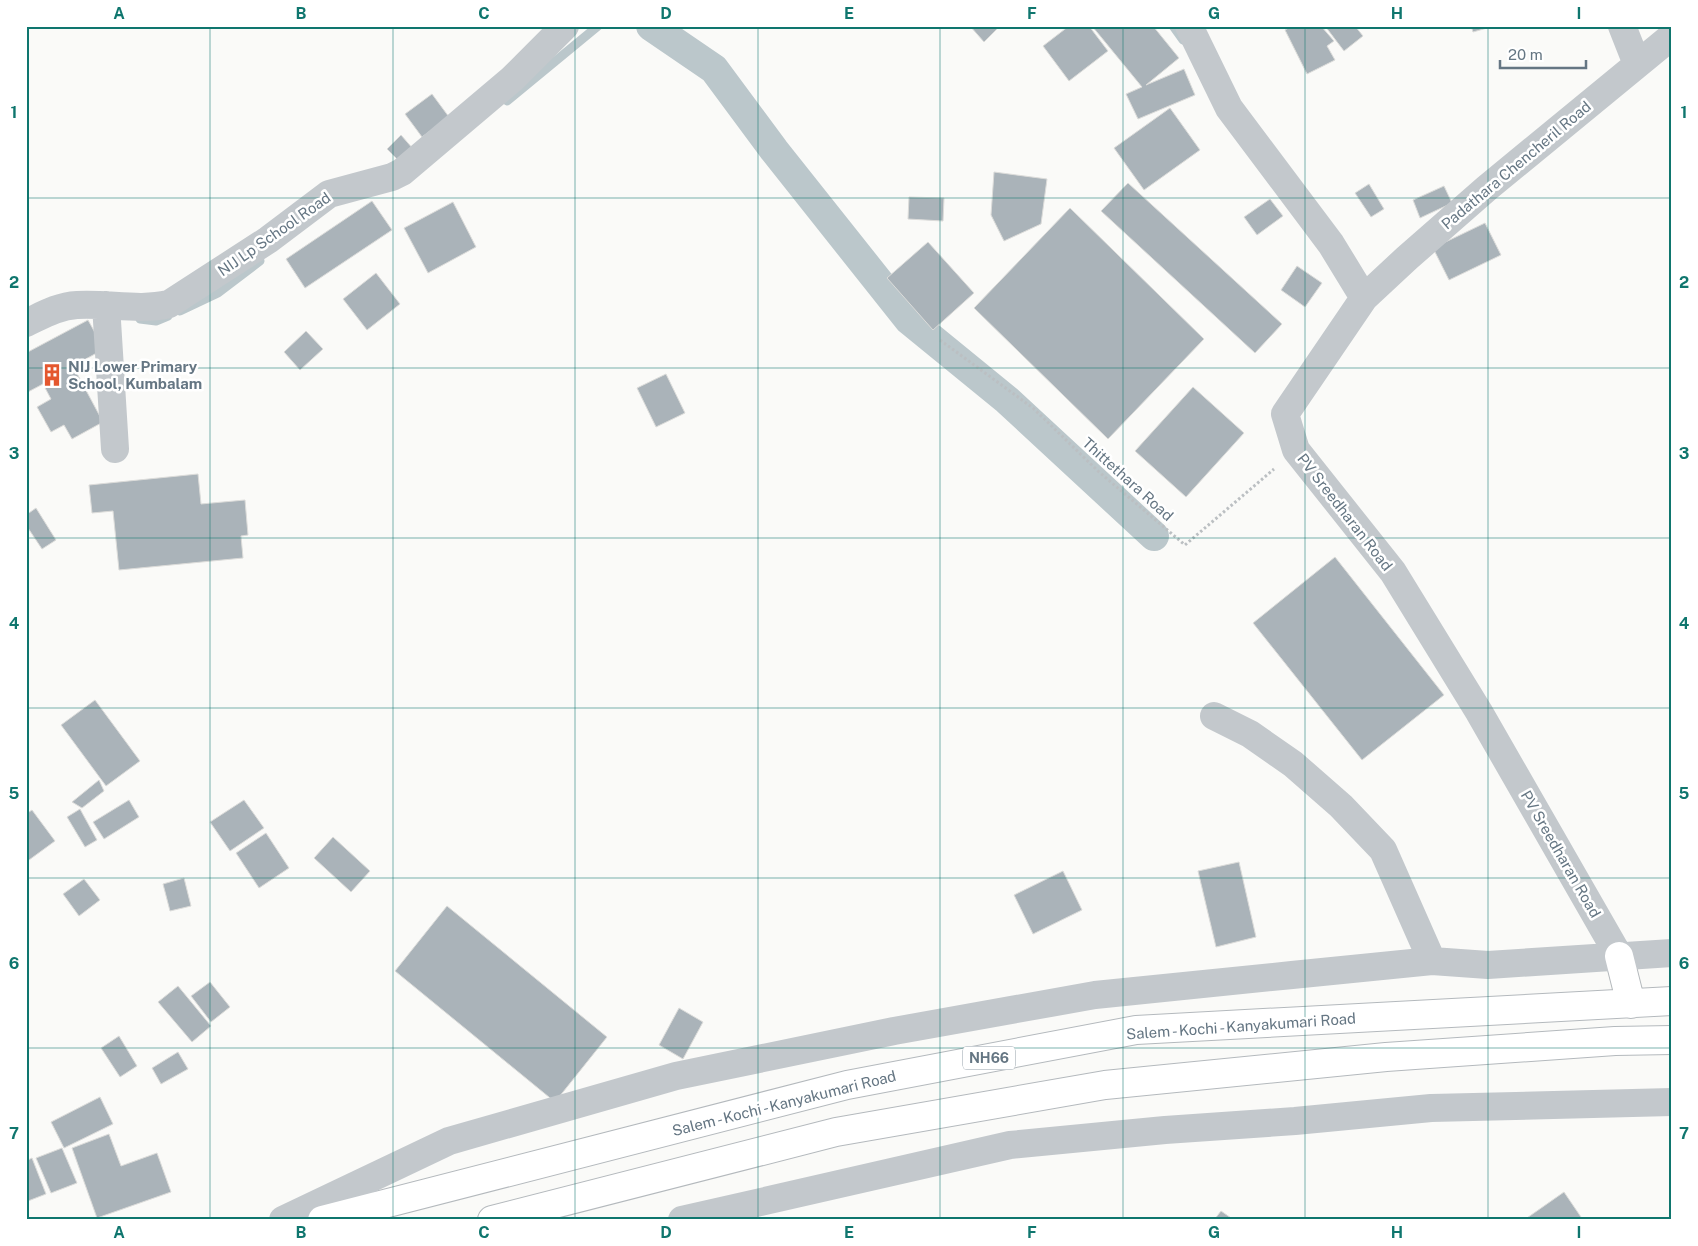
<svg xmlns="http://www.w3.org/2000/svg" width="1698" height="1246" viewBox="0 0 1698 1246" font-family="'Public Sans',sans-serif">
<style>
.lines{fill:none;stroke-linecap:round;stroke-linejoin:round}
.stream{stroke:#bbc7cb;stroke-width:9}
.canal{stroke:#bbc7cb;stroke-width:30}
.building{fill:#aab3b9;stroke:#dcdcda}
.highway-casing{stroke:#b4b9bd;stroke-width:30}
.path{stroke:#bbbfc2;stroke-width:3;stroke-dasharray:2.5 2.5;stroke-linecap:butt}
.minor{stroke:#c3c8cc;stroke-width:28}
.highway{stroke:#fff;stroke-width:28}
.grid{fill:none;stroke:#0f766e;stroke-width:1;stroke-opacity:0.55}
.labels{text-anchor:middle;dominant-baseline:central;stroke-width:5;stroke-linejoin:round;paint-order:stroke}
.shield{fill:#fff;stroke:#939fa8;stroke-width:1}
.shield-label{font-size:14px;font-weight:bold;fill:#657683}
.street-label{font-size:15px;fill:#657683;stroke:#fff}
.poi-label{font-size:15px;font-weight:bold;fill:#657683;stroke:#fff;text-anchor:start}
.neatline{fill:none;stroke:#0f766e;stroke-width:2}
.grid-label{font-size:16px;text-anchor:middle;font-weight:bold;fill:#0f766e}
</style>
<rect width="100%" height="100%" fill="#fafaf8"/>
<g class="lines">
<!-- stream -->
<path class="stream" d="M 1173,26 L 1183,40
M 507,101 L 598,26
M 180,311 L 218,293 L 260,261
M 140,319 L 156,321 L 168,316"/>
<!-- canal -->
<path class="canal" d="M 651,26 L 714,69 L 774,150 L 909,320 L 1007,400 L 1154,536"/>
</g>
<!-- building -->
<path class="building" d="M 970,26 L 1000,26 L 984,42 Z
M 1069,26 L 1089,26 L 1108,51 L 1069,81 L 1043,46 Z
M 1092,26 L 1153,26 L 1179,58 L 1146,85 L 1184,69 L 1195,95 L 1138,119 L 1126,94 L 1142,87 Z
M 1292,26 L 1321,26 L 1334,41 L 1327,46 L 1335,60 L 1307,74 L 1285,30 Z
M 1325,26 L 1355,26 L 1363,36 L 1344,51 Z
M 1471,26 L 1494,26 L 1473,32 Z
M 432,94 L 449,117 L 422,137 L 405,114 Z
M 1170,108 L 1200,150 L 1144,190 L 1114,148 Z
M 401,135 L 414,150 L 401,163 L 387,149 Z
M 994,172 L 1047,179 L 1041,224 L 1004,241 L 991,215 Z
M 1128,183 L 1282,324 L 1255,353 L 1101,211 Z
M 1369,184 L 1384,209 L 1371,217 L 1355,193 Z
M 1444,186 L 1452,203 L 1420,218 L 1413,200 Z
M 909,197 L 944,198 L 943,221 L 908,219 Z
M 1270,199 L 1283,216 L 1257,235 L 1244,217 Z
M 372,201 L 392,230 L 305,288 L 286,259 Z
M 453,202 L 476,247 L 428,273 L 404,228 Z
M 1070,208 L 1204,339 L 1108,439 L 974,308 Z
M 1485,223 L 1501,255 L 1449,280 L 1433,248 Z
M 928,242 L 974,293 L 933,330 L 887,278 Z
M 1297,266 L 1322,283 L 1305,307 L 1281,290 Z
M 376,273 L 400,304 L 367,330 L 343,299 Z
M 88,320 L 104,349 L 73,366 L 103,422 L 72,439 L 64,425 L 51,432 L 37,407 L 51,399 L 43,384 L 26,393 L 26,353 Z
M 306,331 L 323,349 L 300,370 L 284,352 Z
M 666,374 L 685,413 L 656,427 L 637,388 Z
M 1193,387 L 1244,433 L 1186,497 L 1135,451 Z
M 198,474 L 201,504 L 245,500 L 248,535 L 241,536 L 243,558 L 119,570 L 113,511 L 92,513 L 89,485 Z
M 36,508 L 56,540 L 42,549 L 26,525 L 26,515 Z
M 1335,557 L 1444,695 L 1362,760 L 1253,623 Z
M 95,700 L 140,761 L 106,786 L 61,725 Z
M 99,780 L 104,791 L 82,808 L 72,802 Z
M 129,800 L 139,817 L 104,839 L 93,822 Z
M 244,800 L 264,828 L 230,851 L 210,822 Z
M 80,809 L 97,840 L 85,847 L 67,817 Z
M 32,810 L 55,841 L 29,860 L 26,856 L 26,814 Z
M 266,833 L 289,868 L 259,888 L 236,853 Z
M 333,837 L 370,871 L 351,892 L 314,858 Z
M 1239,862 L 1256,937 L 1216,947 L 1198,871 Z
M 1063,871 L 1082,910 L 1033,934 L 1014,895 Z
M 184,878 L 191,906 L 170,911 L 163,884 Z
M 84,879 L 100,900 L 79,916 L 63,894 Z
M 447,906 L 607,1037 L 555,1102 L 395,971 Z
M 210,982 L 230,1007 L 211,1022 L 191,996 Z
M 178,986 L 211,1026 L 192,1042 L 158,1002 Z
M 679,1008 L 703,1022 L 683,1059 L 659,1045 Z
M 119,1036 L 137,1066 L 120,1077 L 101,1048 Z
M 178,1052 L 188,1069 L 161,1084 L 152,1068 Z
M 100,1097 L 113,1124 L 64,1148 L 51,1122 Z
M 109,1134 L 121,1166 L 157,1153 L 171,1192 L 97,1218 L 72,1148 Z
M 62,1148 L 77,1183 L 51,1193 L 36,1158 Z
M 32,1158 L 46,1194 L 28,1201 L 26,1198 L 26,1161 Z
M 1564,1192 L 1583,1220 L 1524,1220 Z
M 1221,1211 L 1234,1220 L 1214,1220 Z"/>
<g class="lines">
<defs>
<path id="highway" d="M 1619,956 L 1631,1004
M 322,1220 L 847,1085 L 1136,1030 L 1672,1001
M 492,1220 L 836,1132 L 1105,1085 L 1386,1057 L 1615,1041 L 1672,1040"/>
</defs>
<!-- highway casing -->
<use href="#highway" class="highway-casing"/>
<!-- path -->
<path class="path" d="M 940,340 L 1033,408 L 1099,472 L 1185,545 L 1274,469"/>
<!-- minor -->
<path class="minor" d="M 1189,26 L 1229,108 L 1331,244 L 1364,298
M 1622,26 L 1637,64
M 106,305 L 115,449
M 26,323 C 43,315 58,306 77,305 C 108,303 139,311 169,304 L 268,240 L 329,194 L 392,177 L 402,172 L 512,79 L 565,26
M 1214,716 L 1250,734 L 1293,764 L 1341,806 L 1383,850 L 1432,961
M 1619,956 L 1479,712 L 1393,572 L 1296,450 L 1285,414 L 1364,298 L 1407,258 L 1487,188 L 1672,36
M 283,1220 L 449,1141 L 676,1076 L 894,1031 L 1095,995 L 1292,975 L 1432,961 L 1488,965 L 1672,953
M 682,1220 L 1010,1145 L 1165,1130 L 1295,1121 L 1431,1108 L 1672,1102"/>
<!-- highway -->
<use href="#highway" class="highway"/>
</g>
<!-- grid -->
<path class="grid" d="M 210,26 L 210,1220M 393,26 L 393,1220M 575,26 L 575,1220M 758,26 L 758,1220M 940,26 L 940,1220M 1123,26 L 1123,1220M 1305,26 L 1305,1220M 1488,26 L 1488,1220M 26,198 L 1672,198M 26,368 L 1672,368M 26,538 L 1672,538M 26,708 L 1672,708M 26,878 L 1672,878M 26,1048 L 1672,1048"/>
<!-- icons -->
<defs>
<symbol id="building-bare" viewBox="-9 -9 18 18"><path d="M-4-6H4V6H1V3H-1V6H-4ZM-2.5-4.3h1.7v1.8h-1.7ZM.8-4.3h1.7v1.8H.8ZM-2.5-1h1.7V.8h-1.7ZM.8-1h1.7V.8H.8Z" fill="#e4572e" stroke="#fff" stroke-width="2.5" paint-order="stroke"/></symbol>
</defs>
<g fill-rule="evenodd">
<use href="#building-bare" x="36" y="359" width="32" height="32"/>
</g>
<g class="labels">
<!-- shield labels -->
<rect class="shield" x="963" y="1046.5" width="52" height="23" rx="4"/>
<g class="shield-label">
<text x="989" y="1058">NH66</text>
</g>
<!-- street labels -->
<g class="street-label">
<text transform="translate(1516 165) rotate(-40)">Padathara Chencheril Road</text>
<text transform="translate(274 234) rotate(-35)">NIJ Lp School Road</text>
<text transform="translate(1128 479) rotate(42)">Thittethara Road</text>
<text transform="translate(1345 512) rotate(52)">PV Sreedharan Road</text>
<text transform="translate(1561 854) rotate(60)">PV Sreedharan Road</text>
<text transform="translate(1241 1026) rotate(-4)">Salem - Kochi - Kanyakumari Road</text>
<text transform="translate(784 1103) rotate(-14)">Salem - Kochi - Kanyakumari Road</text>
</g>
<!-- poi labels -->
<g class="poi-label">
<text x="68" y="366">NIJ Lower Primary<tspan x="68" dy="17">School, Kumbalam</tspan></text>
</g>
</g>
<!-- border -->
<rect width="1698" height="1246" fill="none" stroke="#ffffff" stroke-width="55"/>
<!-- scale -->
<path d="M1500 60v8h86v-8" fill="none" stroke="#657683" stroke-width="2.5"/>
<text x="1508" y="60" font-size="15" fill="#657683" stroke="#ffffff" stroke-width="4" paint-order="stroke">20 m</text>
<rect x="28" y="28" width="1642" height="1190" class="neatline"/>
<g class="grid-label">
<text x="119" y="19">A</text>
<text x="301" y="19">B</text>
<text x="484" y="19">C</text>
<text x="666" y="19">D</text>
<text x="849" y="19">E</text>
<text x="1032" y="19">F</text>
<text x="1214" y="19">G</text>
<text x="1397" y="19">H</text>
<text x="1579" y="19">I</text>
<text x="14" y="118">1</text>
<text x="1684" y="118">1</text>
<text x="14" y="288">2</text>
<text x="1684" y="288">2</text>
<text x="14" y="459">3</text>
<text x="1684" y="459">3</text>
<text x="14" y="629">4</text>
<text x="1684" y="629">4</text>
<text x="14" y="799">5</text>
<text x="1684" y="799">5</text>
<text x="14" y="969">6</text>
<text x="1684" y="969">6</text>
<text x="14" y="1139">7</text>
<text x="1684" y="1139">7</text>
<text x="119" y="1238">A</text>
<text x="301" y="1238">B</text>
<text x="484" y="1238">C</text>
<text x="666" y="1238">D</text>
<text x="849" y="1238">E</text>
<text x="1032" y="1238">F</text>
<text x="1214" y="1238">G</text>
<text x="1397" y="1238">H</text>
<text x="1579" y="1238">I</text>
</g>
</svg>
